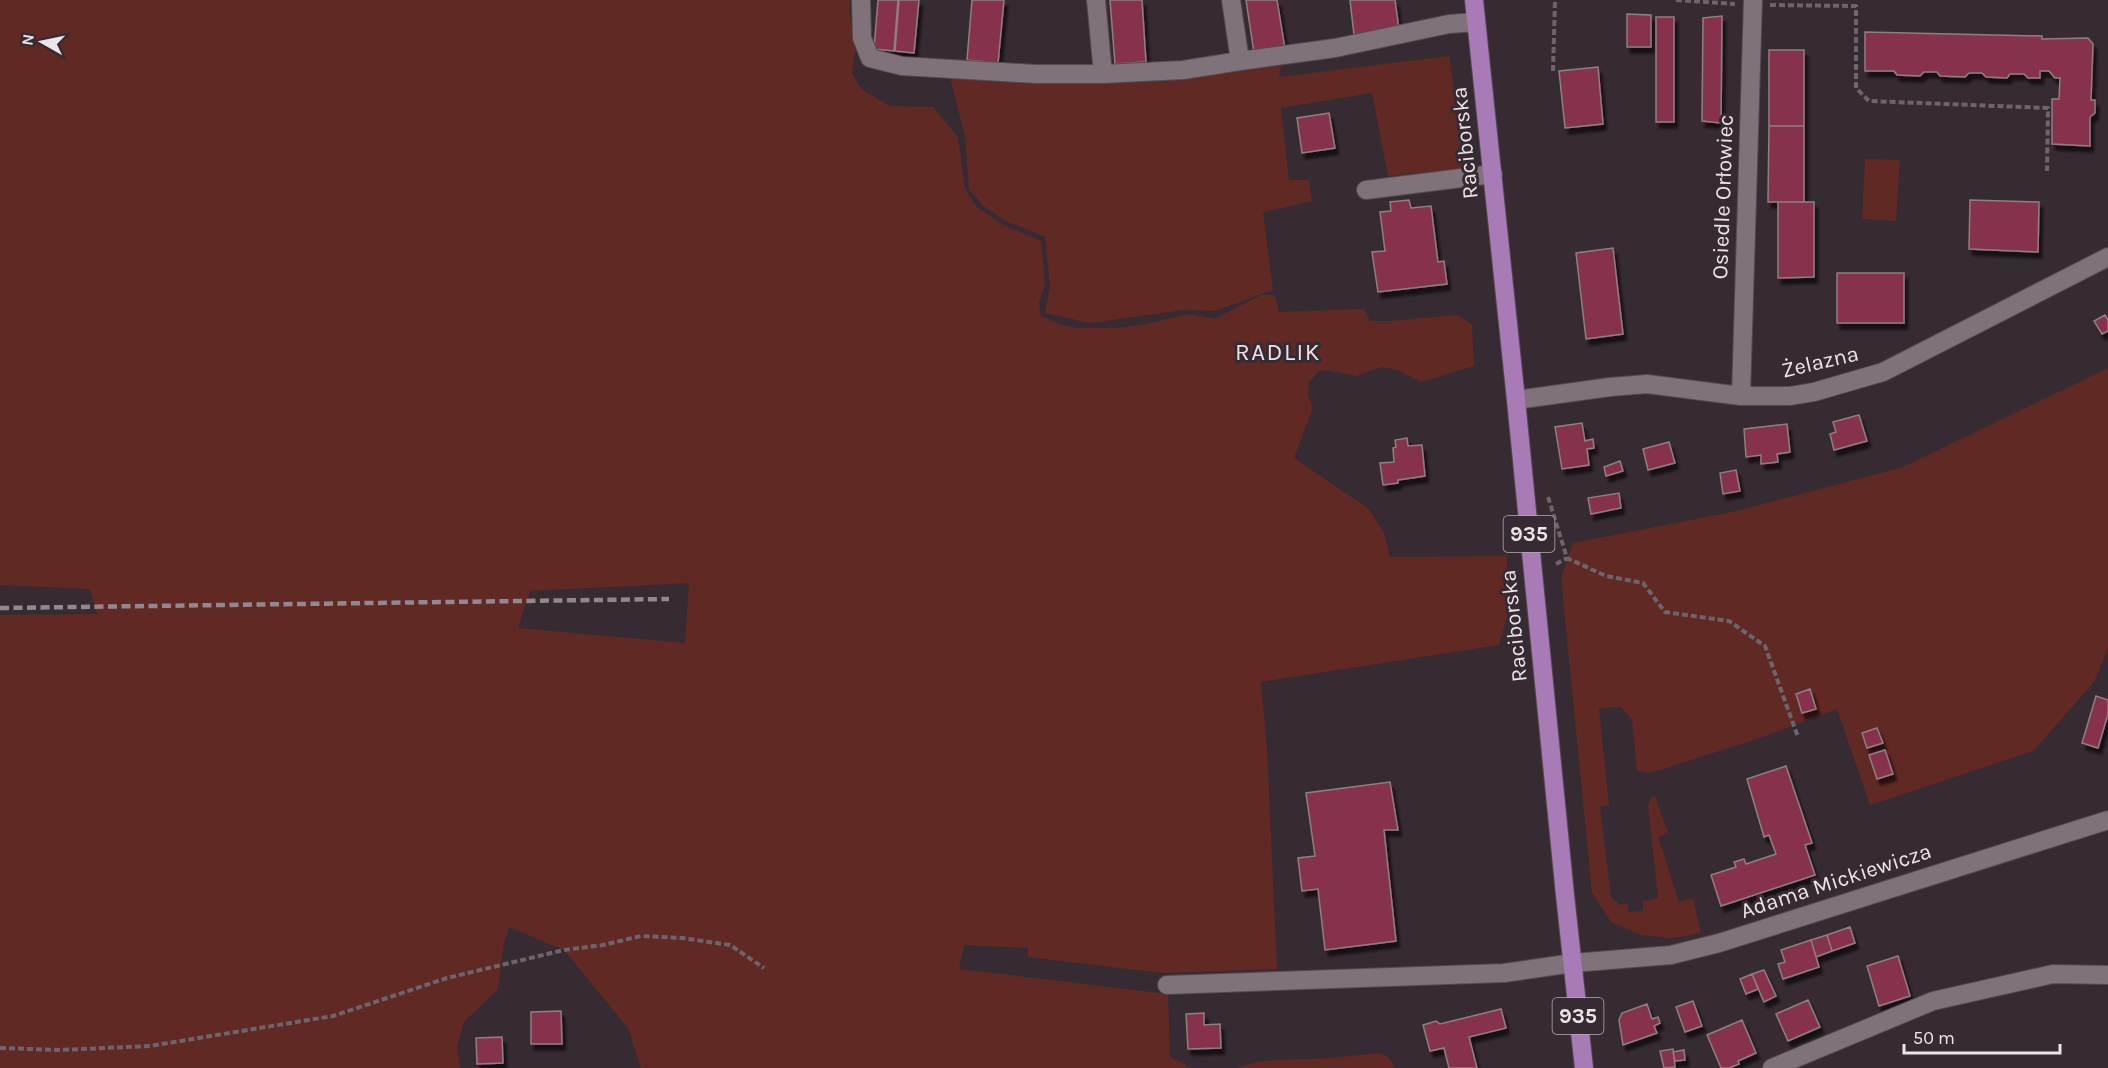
<svg xmlns="http://www.w3.org/2000/svg" width="2108" height="1068" viewBox="0 0 2108 1068" font-family="Karla,sans-serif">
<style>
.green{fill:#602924;fill-rule:evenodd}
.building{fill:#87334d;stroke:#8f7e82;stroke-width:1.5;filter:url(#shadow)}
.lines{fill:none;stroke-linecap:round;stroke-linejoin:round}
.minor-casing{stroke:#544a50;stroke-width:20}
.major-casing{stroke:#544a50;stroke-width:20}
.path{stroke:#6f646b;stroke-width:4;stroke-dasharray:6 3;stroke-linecap:butt}
.minor{stroke:#7f727a;stroke-width:18}
.major{stroke:#a97bb6;stroke-width:18}
.rail{stroke:#92888f;stroke-width:4.5;stroke-dasharray:9 4.5;stroke-linecap:butt}
.labels{text-anchor:middle;dominant-baseline:central;stroke-width:6;stroke-linejoin:round;paint-order:stroke}
.shield{fill:#372b33;stroke:#b6acb2;stroke-width:1.5}
.shield-label{font-size:21px;font-weight:bold;fill:#ece4e9}
.street-label{font-size:22px;fill:#ece4e9;stroke:#372b33}
.neighbourhood-label{font-size:24px;letter-spacing:1.5px;fill:#efdfe9;stroke:#372b33}
</style>
<defs>
<filter id="shadow"><feDropShadow dx="3.5" dy="6" stdDeviation="1.5" flood-color="#0009"/></filter>
</defs>
<rect width="100%" height="100%" fill="#372b33"/>
<!-- green -->
<path class="green" d="M 0,0 L 850,0 L 849,10 L 855,50 L 852,73 L 861,89 L 890,106 L 933,107 L 958,137 L 965,189 L 977,207 L 1003,225 L 1041,241 L 1045,284 L 1039,302 L 1041,316 L 1061,325 L 1077,328 L 1118,328 L 1141,325 L 1189,314 L 1215,319 L 1261,295 L 1275,295 L 1279,312 L 1364,309 L 1370,321 L 1390,321 L 1458,315 L 1472,325 L 1474,366 L 1421,382 L 1397,370 L 1382,367 L 1356,376 L 1325,370 L 1318,372 L 1309,382 L 1308,395 L 1313,408 L 1294,458 L 1369,509 L 1384,533 L 1390,557 L 1507,556 L 1507,617 L 1499,645 L 1261,682 L 1267,748 L 1277,969 L 1162,973 L 1028,957 L 1028,948 L 964,945 L 959,969 L 1168,994 L 1170,1057 L 1192,1068 L 641,1068 L 628,1028 L 564,950 L 509,927 L 504,943 L 498,989 L 464,1022 L 457,1047 L 460,1068 L 0,1068 L 0,615 L 97,614 L 90,589 L 0,585 ZM 689,583 L 685,643 L 518,628 L 530,591 Z
M 1449,56 L 1466,168 L 1388,176 L 1372,93 L 1281,108 L 1289,180 L 1309,180 L 1312,201 L 1263,212 L 1273,290 L 1215,311 L 1183,310 L 1090,323 L 1045,313 L 1050,285 L 1045,237 L 1004,220 L 982,205 L 969,189 L 965,137 L 950,77 L 1104,81 L 1281,66 L 1279,77 Z
M 1865,159 L 1900,160 L 1896,221 L 1862,219 Z
M 2108,368 L 2108,648 L 2094,682 L 2033,751 L 1870,805 L 1837,709 L 1757,739 L 1650,773 L 1637,771 L 1632,720 L 1621,707 L 1599,708 L 1609,805 L 1600,807 L 1611,897 L 1620,905 L 1628,903 L 1628,912 L 1643,911 L 1643,901 L 1658,898 L 1648,806 L 1651,798 L 1655,796 L 1668,833 L 1658,837 L 1679,902 L 1693,898 L 1701,933 L 1672,938 L 1641,935 L 1611,922 L 1592,893 L 1561,578 L 1573,543 L 1732,512 L 1901,468 Z
M 1379,1053 L 1389,1057 L 1395,1068 L 1237,1068 C 1260,1058 1287,1060 1312,1059 C 1334,1058 1357,1055 1379,1053 Z"/>
<!-- building -->
<path class="building" d="M 878,0 L 898,0 L 894,51 L 874,49 Z
M 899,0 L 919,0 L 914,53 L 895,51 Z
M 972,0 L 1004,0 L 998,63 L 967,60 Z
M 1110,0 L 1142,0 L 1146,62 L 1115,64 Z
M 1246,0 L 1277,0 L 1285,49 L 1254,53 Z
M 1350,0 L 1395,0 L 1399,29 L 1354,35 Z
M 1627,14 L 1651,15 L 1651,47 L 1627,47 Z
M 1722,16 L 1721,123 L 1702,121 L 1703,18 Z
M 1656,17 L 1674,17 L 1674,122 L 1656,122 Z
M 1865,32 L 2042,36 L 2042,39 L 2088,38 L 2093,44 L 2091,100 L 2095,100 L 2095,113 L 2090,117 L 2090,146 L 2052,144 L 2052,99 L 2059,99 L 2060,78 L 2055,78 L 2049,71 L 2040,71 L 2040,78 L 2028,78 L 2024,74 L 2010,74 L 2007,78 L 1986,77 L 1982,73 L 1969,73 L 1965,77 L 1940,76 L 1937,72 L 1924,72 L 1920,76 L 1897,75 L 1894,71 L 1865,71 Z
M 1769,50 L 1804,50 L 1804,126 L 1769,126 Z
M 1598,67 L 1603,124 L 1565,128 L 1559,71 Z
M 1329,113 L 1335,148 L 1302,153 L 1297,118 Z
M 1769,126 L 1804,126 L 1804,202 L 1768,202 Z
M 1409,200 L 1411,208 L 1431,206 L 1438,262 L 1444,261 L 1447,284 L 1378,292 L 1372,252 L 1385,251 L 1380,212 L 1391,211 L 1390,202 Z
M 1970,200 L 2039,202 L 2038,252 L 1969,249 Z
M 1778,202 L 1814,202 L 1814,277 L 1778,278 Z
M 1613,248 L 1623,334 L 1586,339 L 1576,253 Z
M 1837,273 L 1904,273 L 1904,323 L 1837,323 Z
M 2105,315 L 2108,320 L 2108,331 L 2102,334 L 2094,321 Z
M 1859,415 L 1867,441 L 1834,450 L 1830,434 L 1836,432 L 1833,422 Z
M 1582,423 L 1585,441 L 1593,439 L 1594,448 L 1587,449 L 1589,465 L 1562,469 L 1555,427 Z
M 1787,424 L 1790,452 L 1777,454 L 1778,462 L 1761,464 L 1761,455 L 1746,457 L 1744,429 Z
M 1407,438 L 1408,446 L 1422,445 L 1425,476 L 1398,480 L 1398,483 L 1383,485 L 1380,463 L 1394,462 L 1393,448 L 1396,447 L 1395,440 Z
M 1669,442 L 1675,463 L 1648,470 L 1643,449 Z
M 1620,461 L 1623,471 L 1606,476 L 1604,467 Z
M 1736,470 L 1740,491 L 1723,494 L 1720,473 Z
M 1619,493 L 1621,508 L 1591,514 L 1588,498 Z
M 1810,689 L 1816,709 L 1802,713 L 1796,694 Z
M 2096,696 L 2108,700 L 2108,714 L 2098,748 L 2082,743 Z
M 1877,728 L 1883,743 L 1867,748 L 1862,733 Z
M 1885,750 L 1893,774 L 1877,779 L 1869,755 Z
M 1786,766 L 1812,843 L 1805,845 L 1815,875 L 1721,906 L 1711,875 L 1736,867 L 1734,862 L 1744,859 L 1746,864 L 1776,854 L 1769,835 L 1764,837 L 1747,779 Z
M 1390,782 L 1398,830 L 1384,830 L 1396,941 L 1325,950 L 1318,889 L 1302,891 L 1298,858 L 1315,856 L 1306,793 Z
M 1850,927 L 1855,943 L 1832,951 L 1827,935 Z
M 1827,935 L 1832,951 L 1816,957 L 1811,940 Z
M 1811,940 L 1819,967 L 1783,979 L 1778,964 L 1785,962 L 1781,950 Z
M 1898,956 L 1910,996 L 1879,1006 L 1867,966 Z
M 1764,970 L 1776,996 L 1764,1002 L 1752,974 Z
M 1752,974 L 1758,989 L 1746,994 L 1740,979 Z
M 1808,1000 L 1820,1027 L 1788,1041 L 1776,1014 Z
M 1693,1001 L 1702,1026 L 1685,1032 L 1676,1007 Z
M 1647,1004 L 1652,1019 L 1658,1017 L 1660,1023 L 1654,1026 L 1657,1033 L 1623,1045 L 1619,1020 L 1622,1013 Z
M 1501,1009 L 1506,1028 L 1469,1037 L 1477,1068 L 1449,1068 L 1444,1048 L 1430,1051 L 1423,1025 L 1436,1021 L 1440,1024 Z
M 561,1011 L 562,1044 L 531,1044 L 531,1012 Z
M 1204,1013 L 1204,1025 L 1220,1024 L 1221,1048 L 1188,1049 L 1186,1014 Z
M 1742,1020 L 1756,1053 L 1738,1061 L 1739,1064 L 1729,1068 L 1721,1068 L 1707,1035 Z
M 502,1037 L 503,1063 L 477,1064 L 476,1038 Z
M 1673,1049 L 1675,1067 L 1664,1068 L 1660,1051 Z
M 1684,1050 L 1685,1060 L 1675,1061 L 1673,1052 Z"/>
<g class="lines">
<defs>
<path id="minor" d="M 861,0 L 862,38 L 870,58 L 902,66 L 1036,74 L 1103,74 L 1183,70 L 1240,61 L 1231,0
M 1096,0 L 1103,74
M 1240,61 L 1335,48 L 1449,24 L 1476,22
M 1366,190 L 1493,174
M 1741,396 L 1753,0
M 1516,400 L 1610,387 L 1647,384 L 1741,396 L 1790,396 L 1814,392 L 1883,372 L 2108,257
M 1167,985 L 1504,973 L 1573,963 L 1671,955 L 1719,943 L 2108,820
M 1772,1068 L 1933,1001 L 2053,974 L 2108,975"/>
<path id="major" d="M 1474,0 L 1516,400 L 1565,895 L 1584,1068"/>
</defs>
<!-- minor casing -->
<use href="#minor" class="minor-casing"/>
<!-- major casing -->
<use href="#major" class="major-casing"/>
<!-- path -->
<path class="path" d="M 1676,0 L 1735,4
M 1770,5 L 1856,6 L 1856,88 L 1869,101 L 2048,108 L 2047,171
M 1553,71 L 1555,0
M 1548,497 L 1567,558 L 1606,576 L 1643,583 L 1665,612 L 1729,621 L 1765,646 L 1798,737
M 1556,564 L 1567,558
M 0,1048 L 60,1050 L 150,1046 L 333,1016 L 447,978 L 564,950 L 603,945 L 641,936 L 682,938 L 730,945 L 764,968"/>
<!-- minor -->
<use href="#minor" class="minor"/>
<!-- major -->
<use href="#major" class="major"/>
<!-- rail -->
<path class="rail" d="M 0,608 L 669,599"/>
</g>
<g class="labels">
<!-- shield labels -->
<g class="shield">
<rect x="1503.5" y="516" width="51" height="36" rx="4.5"/>
<rect x="1552.5" y="998" width="51" height="36" rx="4.5"/>
</g>
<g class="shield-label">
<text x="1529" y="534">935</text>
<text x="1578" y="1016">935</text>
</g>
<!-- street labels -->
<g class="street-label">
<text transform="translate(1465 143) rotate(-96)">Raciborska</text>
<text transform="translate(1723 197) rotate(-88)">Osiedle Orłowiec</text>
<text transform="translate(1820 362) rotate(-13)">Żelazna</text>
<text transform="translate(1514 626) rotate(-96)">Raciborska</text>
<text transform="translate(1836 881) rotate(-18)">Adama Mickiewicza</text>
</g>
<!-- neighbourhood labels -->
<g class="neighbourhood-label">
<text x="1278" y="352">RADLIK</text>
</g>
</g>
<!-- north arrow -->
<g transform="translate(42 42) rotate(279)" stroke="#372b33" stroke-width="4.5" paint-order="stroke">
<path d="M0-4.5L10 22L0 15L-10 22Z" fill="#ece4e9"/>
<text y="-9" font-size="16" font-weight="bold" text-anchor="middle" fill="#ece4e9">N</text>
</g>
<!-- scale -->
<path d="M1904 1044v9h156v-9" fill="none" stroke="#ece4e9" stroke-width="3"/>
<text x="1913" y="1044" font-size="18" fill="#ece4e9" stroke="#372b33" stroke-width="4.5" paint-order="stroke">50 m</text>
</svg>
